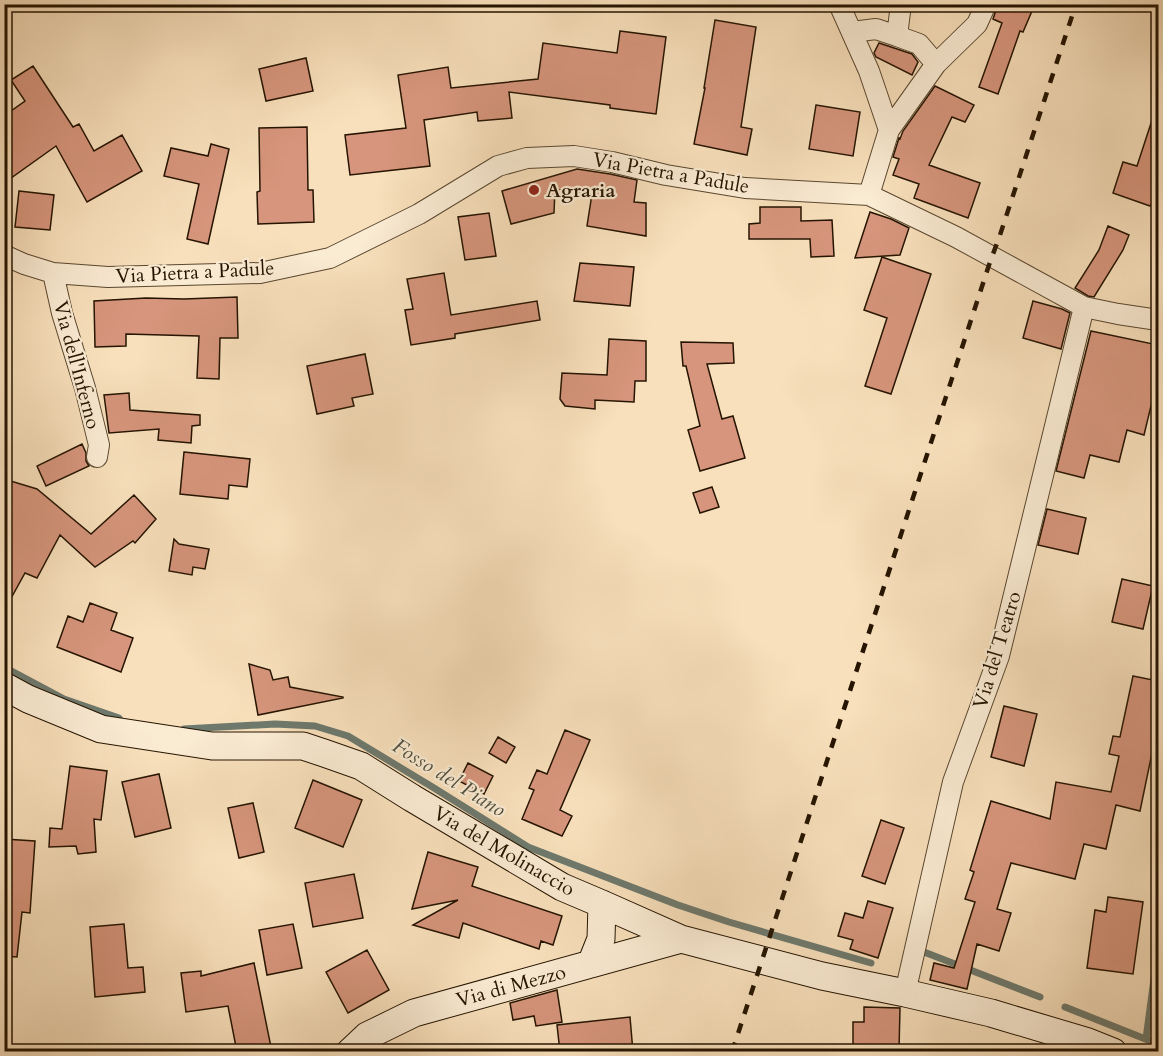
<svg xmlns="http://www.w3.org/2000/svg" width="1163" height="1056" viewBox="0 0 1163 1056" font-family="Cardo,serif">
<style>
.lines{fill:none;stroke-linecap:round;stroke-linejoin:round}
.stream{stroke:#6e796d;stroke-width:7}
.building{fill:#d6957c;stroke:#251400;stroke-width:1.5}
.street-casing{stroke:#5a472f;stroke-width:22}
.secondary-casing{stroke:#251400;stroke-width:29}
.street{stroke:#faebd3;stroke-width:20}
.secondary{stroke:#faebd3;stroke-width:27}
.rail{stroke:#251400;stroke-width:4.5;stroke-dasharray:10 10;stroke-linecap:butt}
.poi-dot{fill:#8f2418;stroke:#faebd3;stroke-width:2}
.labels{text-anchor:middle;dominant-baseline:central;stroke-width:4.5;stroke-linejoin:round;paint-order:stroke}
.street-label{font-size:20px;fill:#251400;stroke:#faebd3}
.poi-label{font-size:20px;font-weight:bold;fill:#251400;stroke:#faebd3;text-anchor:start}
.water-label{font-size:21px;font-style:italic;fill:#4f4f3f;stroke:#faebd3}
</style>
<rect width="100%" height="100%" fill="#f8e0bc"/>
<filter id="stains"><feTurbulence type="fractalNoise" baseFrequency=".00333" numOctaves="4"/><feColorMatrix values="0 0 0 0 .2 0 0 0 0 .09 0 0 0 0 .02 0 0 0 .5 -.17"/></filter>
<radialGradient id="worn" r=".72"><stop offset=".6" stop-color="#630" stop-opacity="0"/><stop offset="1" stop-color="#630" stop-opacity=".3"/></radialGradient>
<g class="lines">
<!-- stream -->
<path class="stream" d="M 4,667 L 64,699 L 119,718
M 184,729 L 275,724 L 315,726 L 348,736 L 434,788 L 528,847 L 678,905 L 729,922 L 871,963
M 924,952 L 1040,997
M 1065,1007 L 1158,1044
M 1146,1039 L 1158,949"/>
</g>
<!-- building -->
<path class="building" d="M 998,4 L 1035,4 L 1023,32 L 1020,31 L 998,94 L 979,87 L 1002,23 L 993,19 Z
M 715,20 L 756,27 L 741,127 L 752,129 L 747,155 L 694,144 L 705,88 L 704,88 Z
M 620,31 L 666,37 L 656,114 L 610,108 L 610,105 L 509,92 L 512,118 L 478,121 L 477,112 L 424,120 L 430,166 L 350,175 L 345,135 L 406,128 L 398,75 L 448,67 L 451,88 L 538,79 L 543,43 L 617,53 Z
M 879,43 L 912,54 L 918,62 L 912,75 L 876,57 L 874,53 Z
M 306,58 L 313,91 L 266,101 L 259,69 Z
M 33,66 L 73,127 L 79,124 L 94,151 L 122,135 L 142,171 L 87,202 L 56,146 L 4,183 L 4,116 L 25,101 L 11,80 Z
M 935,86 L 974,105 L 965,122 L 952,117 L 929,165 L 980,183 L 968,218 L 914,198 L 919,184 L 893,175 L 899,159 L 893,157 L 899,138 L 900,139 L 903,131 Z
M 816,105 L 860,112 L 853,156 L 809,149 Z
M 1155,111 L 1158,112 L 1158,192 L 1150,206 L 1113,193 L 1123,162 L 1137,166 Z
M 307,127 L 308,190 L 313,190 L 314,222 L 258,224 L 257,192 L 260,191 L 259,128 Z
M 211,144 L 229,149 L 208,244 L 187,239 L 199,184 L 164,176 L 171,148 L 208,156 Z
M 577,169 L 610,174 L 637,180 L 634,202 L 646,203 L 646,236 L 587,226 L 592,194 L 555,189 L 554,213 L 511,224 L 502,191 Z
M 19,191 L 54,195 L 50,230 L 15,227 Z
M 760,207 L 801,207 L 801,221 L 832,220 L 834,256 L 811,257 L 810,239 L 749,239 L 749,224 L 760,223 Z
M 870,212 L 891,219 L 909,228 L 900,255 L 855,258 Z
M 489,213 L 496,256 L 465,260 L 458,217 Z
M 1108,226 L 1129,235 L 1123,250 L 1094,297 L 1088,296 L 1075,288 L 1099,250 Z
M 882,257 L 931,274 L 891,394 L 865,386 L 887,318 L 864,310 Z
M 580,263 L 634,267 L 630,306 L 574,301 Z
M 444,273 L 451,315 L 537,301 L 540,320 L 455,334 L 455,338 L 411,345 L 405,310 L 413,309 L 407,279 Z
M 237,297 L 238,338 L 220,338 L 219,379 L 197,378 L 199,336 L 126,334 L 126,346 L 95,347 L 94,301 L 146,298 L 184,299 Z
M 1033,301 L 1062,309 L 1070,313 L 1061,349 L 1023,338 Z
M 1091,331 L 1158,345 L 1158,386 L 1156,385 L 1144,435 L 1127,430 L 1119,462 L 1090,455 L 1084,478 L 1056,471 Z
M 609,339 L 646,341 L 646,381 L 635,381 L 634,402 L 595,400 L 595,409 L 565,406 L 560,399 L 562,373 L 607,375 Z
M 681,342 L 733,343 L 734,363 L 707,364 L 722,419 L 733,416 L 745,458 L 700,471 L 688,430 L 700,426 L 686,366 L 683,366 Z
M 365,354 L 373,394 L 352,398 L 354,406 L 317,414 L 307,366 Z
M 129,393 L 130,410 L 200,415 L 200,425 L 192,426 L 191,443 L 158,440 L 159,429 L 109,433 L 104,395 Z
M 82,444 L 86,453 L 86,461 L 89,466 L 46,486 L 37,466 Z
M 184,452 L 250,459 L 247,487 L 229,485 L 228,499 L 180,494 Z
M 4,479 L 37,489 L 91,534 L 134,495 L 156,519 L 135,543 L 133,541 L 95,567 L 60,535 L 37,578 L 25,573 L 4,611 Z
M 712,487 L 719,507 L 700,513 L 693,493 Z
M 1047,509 L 1086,518 L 1078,554 L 1038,545 Z
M 174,539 L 179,544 L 209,549 L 205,569 L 193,567 L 192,575 L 169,571 Z
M 1122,579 L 1153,586 L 1143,629 L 1112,622 Z
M 90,603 L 117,613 L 111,630 L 133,638 L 121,672 L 57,647 L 68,616 L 83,622 Z
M 249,664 L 270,670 L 273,680 L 288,677 L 290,687 L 343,697 L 343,698 L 258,715 Z
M 1133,676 L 1158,681 L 1158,724 L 1140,811 L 1116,805 L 1106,849 L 1084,844 L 1075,879 L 1011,863 L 997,909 L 1011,913 L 999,951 L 977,944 L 967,989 L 930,980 L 934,963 L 954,968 L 975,902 L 965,899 L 974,872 L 970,870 L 991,801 L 1050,819 L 1056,782 L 1111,792 L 1119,756 L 1109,754 L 1113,736 L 1120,737 Z
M 1004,706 L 1037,714 L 1024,766 L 991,757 Z
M 565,730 L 590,740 L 560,810 L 572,816 L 562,836 L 522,819 L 534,790 L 529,788 L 537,770 L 547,774 Z
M 498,737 L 515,747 L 506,763 L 489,753 Z
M 468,763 L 493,776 L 484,794 L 459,781 Z
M 70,766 L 107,771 L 101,820 L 94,819 L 96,852 L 78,854 L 76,846 L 49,847 L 50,828 L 62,829 Z
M 159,774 L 171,828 L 135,837 L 122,782 Z
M 313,780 L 362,800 L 343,847 L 295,828 Z
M 253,803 L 264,852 L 239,858 L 228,808 Z
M 881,820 L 904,828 L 885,884 L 862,876 Z
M 4,839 L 35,841 L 30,913 L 22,912 L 17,957 L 4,956 Z
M 428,852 L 478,867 L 472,886 L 562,916 L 553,945 L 541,941 L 539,949 L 463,923 L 459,938 L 413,925 L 458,900 L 412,909 Z
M 354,874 L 363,918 L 313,927 L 305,883 Z
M 1108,897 L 1143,902 L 1133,974 L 1087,968 L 1095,910 L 1106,912 Z
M 868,901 L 893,908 L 878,958 L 850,949 L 853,940 L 838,936 L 845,913 L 863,918 Z
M 124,924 L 128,968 L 143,967 L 145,992 L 95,997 L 90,927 Z
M 293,924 L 302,968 L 267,975 L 259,930 Z
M 367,950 L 389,990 L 348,1013 L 326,972 Z
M 254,963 L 272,1052 L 237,1052 L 228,1006 L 186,1012 L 181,973 L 201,971 L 201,976 Z
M 557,990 L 562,1022 L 536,1026 L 534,1016 L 513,1020 L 510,1003 Z
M 864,1007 L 900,1008 L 899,1050 L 890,1049 L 890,1052 L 853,1052 L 853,1022 L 864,1022 Z
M 630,1017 L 633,1052 L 560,1052 L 557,1025 Z"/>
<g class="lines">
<defs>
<path id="street" d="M 839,4 L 869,71 L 889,130
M 901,4 L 897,36 L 919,44 L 936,64
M 852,32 L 876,29 L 897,36
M 869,195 L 889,130 L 936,64 L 977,24 L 986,4
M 4,255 L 24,264 L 53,273 L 108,277 L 260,273 L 330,258 L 419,214 L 498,166 L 527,158 L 574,156 L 612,162 L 666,175 L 745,188 L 869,195 L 956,237 L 1084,307 L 1118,314 L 1158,320
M 53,273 L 62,313 L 85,388 L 99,445 L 97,457
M 905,993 L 953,782 L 999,656 L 1084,307"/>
<path id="secondary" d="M 4,686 L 28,699 L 101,729 L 212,746 L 303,746 L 324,753 L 361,766 L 412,798 L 562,887 L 602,904 L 681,939 L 822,976 L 905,993 L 991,1013 L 1088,1042 L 1113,1052
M 591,964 L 601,939 L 602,904
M 350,1052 L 367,1036 L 414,1013 L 681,939"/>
</defs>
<!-- street casing -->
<use href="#street" class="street-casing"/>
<!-- secondary casing -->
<use href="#secondary" class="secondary-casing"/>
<!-- street -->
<use href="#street" class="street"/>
<!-- secondary -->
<use href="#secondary" class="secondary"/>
<!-- rail -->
<path class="rail" d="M 732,1052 L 989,265 L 1000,235 L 1076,4"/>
</g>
<!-- markers -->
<circle class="poi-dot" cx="534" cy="190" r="6"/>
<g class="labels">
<!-- street labels -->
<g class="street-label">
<text transform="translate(671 173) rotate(10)">Via Pietra a Padule</text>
<text transform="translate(195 272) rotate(-3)">Via Pietra a Padule</text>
<text transform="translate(77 365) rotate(75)">Via dell'Inferno</text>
<text transform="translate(997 650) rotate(-73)">Via del Teatro</text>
<text transform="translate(504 851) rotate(30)">Via del Molinaccio</text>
<text transform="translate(511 986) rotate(-15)">Via di Mezzo</text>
</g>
<!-- poi labels -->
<g class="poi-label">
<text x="546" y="190">Agraria</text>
</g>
<!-- water labels -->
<g class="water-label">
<text transform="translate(449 778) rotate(32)">Fosso del Piano</text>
</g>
</g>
<!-- margin -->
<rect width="1163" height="1056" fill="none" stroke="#f8e0bc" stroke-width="24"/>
<rect x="6" y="6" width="1151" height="1044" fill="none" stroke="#251400" stroke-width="3"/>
<rect x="12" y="12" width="1139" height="1032" fill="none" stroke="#251400" stroke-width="1.5"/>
<rect width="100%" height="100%" filter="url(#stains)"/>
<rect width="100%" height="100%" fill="url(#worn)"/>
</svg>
